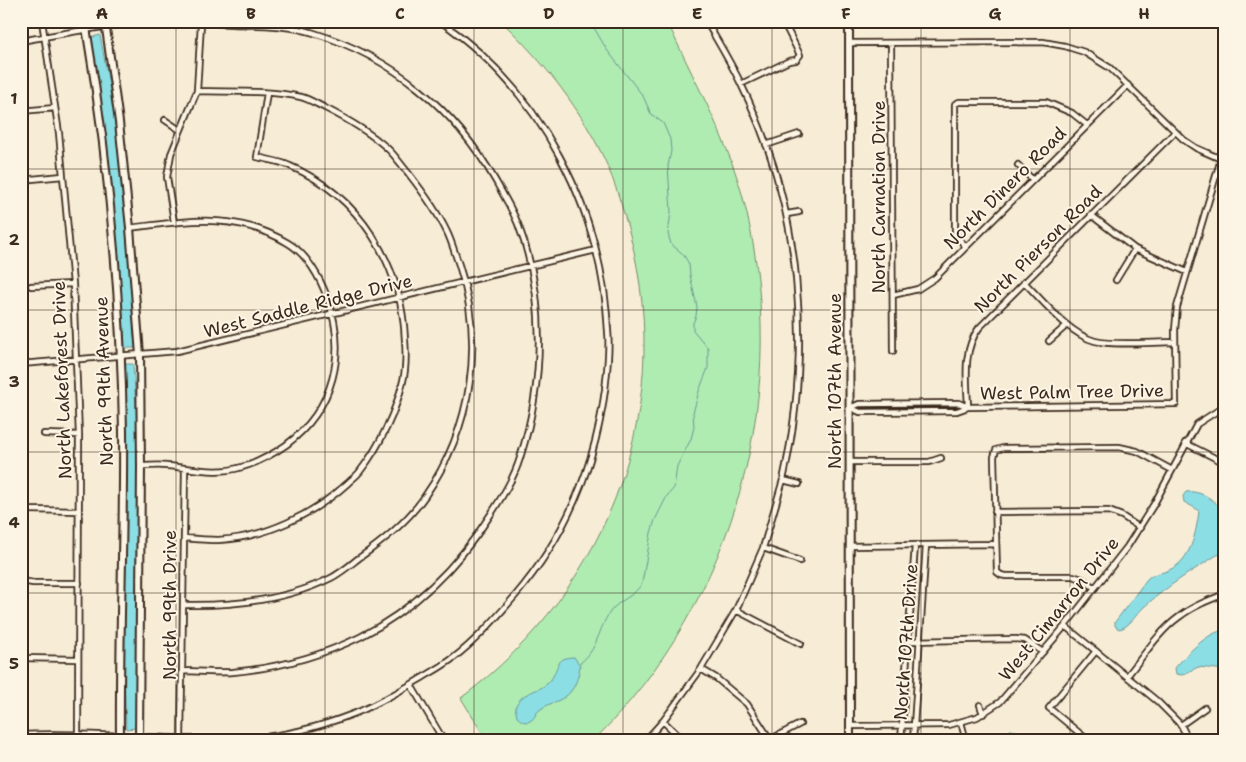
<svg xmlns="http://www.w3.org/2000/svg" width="1246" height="762" viewBox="0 0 1246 762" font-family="'Shantell Sans',sans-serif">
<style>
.green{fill:#afecb1;stroke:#758b68}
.water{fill:#8cdee5;stroke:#6c9695}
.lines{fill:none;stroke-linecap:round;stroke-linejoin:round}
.stream{stroke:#6c9695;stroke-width:1}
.street-casing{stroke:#3b2a1e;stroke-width:8}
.secondary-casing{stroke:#3b2a1e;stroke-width:10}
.street{stroke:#fcf5e5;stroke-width:4.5}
.secondary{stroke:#fcf5e5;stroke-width:6}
.grid{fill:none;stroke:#3b2a1e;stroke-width:1;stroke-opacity:0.55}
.labels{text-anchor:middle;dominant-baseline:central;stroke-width:4;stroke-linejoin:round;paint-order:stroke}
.street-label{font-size:18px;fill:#3b2a1e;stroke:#fcf5e5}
.neatline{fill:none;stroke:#3b2a1e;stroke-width:2}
.grid-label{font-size:16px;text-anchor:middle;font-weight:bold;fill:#3b2a1e}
</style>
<rect width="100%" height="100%" fill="#f7edd6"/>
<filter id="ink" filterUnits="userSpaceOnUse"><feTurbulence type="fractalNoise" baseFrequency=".02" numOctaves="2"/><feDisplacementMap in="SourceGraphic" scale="10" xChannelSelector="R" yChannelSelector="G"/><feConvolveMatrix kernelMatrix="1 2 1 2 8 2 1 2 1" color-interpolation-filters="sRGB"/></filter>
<g filter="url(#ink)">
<!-- green -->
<path class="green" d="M 501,21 L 667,21 C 693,79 725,133 742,194 C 795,388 736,601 593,741 L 487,741 L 461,698 C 613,585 680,399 625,217 C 620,199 614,181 607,165 C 583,111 544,62 501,21 Z"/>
<!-- water -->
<path class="water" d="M 100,35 L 116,123 L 130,267 L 135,348 L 125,348 L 123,313 L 103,119 L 92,37 Z
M 124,364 L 133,364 L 137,419 L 136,728 L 126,729 L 124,672 Z
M 1186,492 C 1201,490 1219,501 1224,516 C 1227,523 1225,547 1225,556 L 1222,554 L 1217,555 C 1192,571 1167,586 1144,607 C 1137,613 1129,628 1119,629 L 1115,626 L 1115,622 L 1147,579 C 1153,573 1161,574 1169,570 C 1191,561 1196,533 1199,511 L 1195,508 L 1184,502 L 1183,496 Z
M 1225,630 L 1225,670 L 1198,667 L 1182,675 L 1176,674 L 1175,668 C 1186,655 1207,632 1225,630 Z
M 574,657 L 580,665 C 579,674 577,683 571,691 C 564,701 550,702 541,709 C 535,712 535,721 527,722 C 523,722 520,720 517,717 C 516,711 514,707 518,702 C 525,691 540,691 548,683 C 560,671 553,657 574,657 Z
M 1010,730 L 1016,731 L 1029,741 L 1007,741 L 1006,735 Z"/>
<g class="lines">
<!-- stream -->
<path class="stream" d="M 580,663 C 598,650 598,629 610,612 C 618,600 635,597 642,583 L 651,533 L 655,520 L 667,496 L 674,488 L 677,466 L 691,439 L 694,427 L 693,413 L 699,391 L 708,368 L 708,348 L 693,330 L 693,323 L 696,316 L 697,307 L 690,275 L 689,264 L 683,254 L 671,244 L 668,234 L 671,212 L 668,166 L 671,151 L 670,139 L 663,123 L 651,114 L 643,96 L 607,50 L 590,21"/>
<defs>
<path id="street" d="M 42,21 L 59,133 L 73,284 L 79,435 L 78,741
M 706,21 C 718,42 731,63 741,84 C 802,209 813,346 783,480 L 799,484
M 21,41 C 62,34 104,25 145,22 C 174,19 204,23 233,24 C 260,25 289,25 314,33 C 392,57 455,109 495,180 C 503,194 512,209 518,224 C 547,299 544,383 520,458 C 514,478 502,497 491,514 C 458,566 415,609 360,637 C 321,656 277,668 233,672 C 217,673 200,671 183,671
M 850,43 L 1043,42 L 1065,46 L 1084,52 L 1110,68 L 1184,140 L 1196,148 L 1221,159 L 1177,307 L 1175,330 L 1176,404 L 968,407 L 959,403 L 859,404 L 850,408
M 891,43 L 893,351
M 741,84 L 789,61 L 796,60 L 800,55 L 783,21
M 21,111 L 55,108
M 165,120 L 180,130
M 766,145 L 799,134
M 1018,165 L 1033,180
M 21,180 L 63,176
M 787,214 L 799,212
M 1091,215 L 1135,249 L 1187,272
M 174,222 L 167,177 L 171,154 L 197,91 L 201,23
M 130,228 C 187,221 235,211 288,243 C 307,254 320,278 327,297 C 348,353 334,409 286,445 C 273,454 258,463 242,467 C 217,475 193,468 167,466 C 159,465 150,466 141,466
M 966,247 L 955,234 L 955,104 L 959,102 L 1046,102 L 1072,113 L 1087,125
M 1116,280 L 1135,249
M 1024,282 C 1043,301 1069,334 1095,341 C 1115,346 1153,342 1175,342
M 31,286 L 73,284
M 893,295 L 918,289 L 935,278 L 1128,85
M 1049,341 L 1067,325
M 21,364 L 177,351 L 596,250
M 968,407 C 967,380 962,351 979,328 L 1175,132
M 851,408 L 860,412 L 957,411 L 968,407
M 44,434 L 79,435
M 1185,443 L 1225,463
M 850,462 L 929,462 L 941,458
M 21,508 L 29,510 L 79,511
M 995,512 L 1109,511 L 1122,516 L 1140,528
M 184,538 C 195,539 207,540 218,540 C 265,538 314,514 348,483 C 352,479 358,475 361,470 C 380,446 396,411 403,381 C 406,369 406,353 405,340 C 402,265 360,196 290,166 C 280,161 268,160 257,157 L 267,93
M 849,546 L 996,544
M 763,548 L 800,561
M 21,581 L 33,583 L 79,583
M 1095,588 L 1082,579 L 1073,576 L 1006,576 L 1001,575 L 997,572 L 994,457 L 996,450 L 1003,448 L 1119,447 L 1137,451 L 1172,470
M 183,605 C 233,606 285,601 331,578 C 341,573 350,565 359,558 C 382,542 409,520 425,496 C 472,428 485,343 459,265 C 455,254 452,242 447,232 C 437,211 423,192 409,174 C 402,166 395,155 387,148 C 368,131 347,119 325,108 C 317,104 309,99 301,97 C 268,90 231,92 197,91
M 736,610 L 801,644
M 1065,626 L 1157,701 L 1181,725 L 1189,741
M 908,641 L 1016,639 L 1025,640 L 1043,652
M 21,658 L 78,659
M 701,669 L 716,678 L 747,704 L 771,741
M 1127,676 C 1143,657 1158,632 1179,617 C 1193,606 1209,600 1225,594
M 411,685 L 444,741
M 980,705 L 983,714
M 663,721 L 684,741
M 961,722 L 966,741
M 1181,725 L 1205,708
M 850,726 L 949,725 L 977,717 L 1000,702 L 1065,626 L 1127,547 L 1154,504 L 1197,424 L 1225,406
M 21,735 C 93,731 165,741 237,739 C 276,738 317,728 353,714 C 377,705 400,691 422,678 C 432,672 443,666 452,659 C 476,641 496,618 515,596 C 566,536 595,467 605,390 C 607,371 610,350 608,331 C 602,209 541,91 440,21
M 771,739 L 800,724
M 181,740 L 185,469
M 645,741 L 663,721 L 701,669 L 736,610 L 763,548 L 783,480
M 901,741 L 915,545
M 913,741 L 926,545
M 1089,741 L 1049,708 L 1096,651"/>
<path id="secondary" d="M 85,21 C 108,156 121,294 123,431 C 124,534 119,638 120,741
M 105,21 L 119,122 L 130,228 L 140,355 L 141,466 L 139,741
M 849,21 L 850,741"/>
</defs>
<!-- street casing -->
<use href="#street" class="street-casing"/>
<!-- secondary casing -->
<use href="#secondary" class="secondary-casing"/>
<!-- street -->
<use href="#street" class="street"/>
<!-- secondary -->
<use href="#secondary" class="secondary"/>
</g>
</g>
<!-- grid -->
<path class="grid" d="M 176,21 L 176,741M 325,21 L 325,741M 474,21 L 474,741M 623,21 L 623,741M 772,21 L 772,741M 921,21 L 921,741M 1070,21 L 1070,741M 21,169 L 1225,169M 21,310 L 1225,310M 21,452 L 1225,452M 21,593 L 1225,593"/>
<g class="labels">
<!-- street labels -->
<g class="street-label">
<text transform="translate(1005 188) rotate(-45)">North Dinero Road</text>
<text transform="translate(879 197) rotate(-90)">North Carnation Drive</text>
<text transform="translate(1038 249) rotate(-45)">North Pierson Road</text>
<text transform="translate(308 306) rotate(-14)">West Saddle Ridge Drive</text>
<text transform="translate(62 380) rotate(-92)">North Lakeforest Drive</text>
<text transform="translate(104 381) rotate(-92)">North 99th Avenue</text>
<text transform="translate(835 381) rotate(-90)">North 107th Avenue</text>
<text transform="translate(1072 392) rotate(-1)">West Palm Tree Drive</text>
<text transform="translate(170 605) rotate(-90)">North 99th Drive</text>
<text transform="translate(1059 609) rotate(-51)">West Cimarron Drive</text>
<text transform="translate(906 642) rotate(-86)">North 107th Drive</text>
</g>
</g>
<!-- margin -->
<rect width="1246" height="762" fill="none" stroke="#fcf5e5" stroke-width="55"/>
<rect x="28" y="28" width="1190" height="706" class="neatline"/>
<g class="grid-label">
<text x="102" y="19">A</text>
<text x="251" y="19">B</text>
<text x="400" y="19">C</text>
<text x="549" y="19">D</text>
<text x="697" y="19">E</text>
<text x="846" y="19">F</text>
<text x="995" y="19">G</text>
<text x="1144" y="19">H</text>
<text x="14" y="104">1</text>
<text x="14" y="245">2</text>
<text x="14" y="387">3</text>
<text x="14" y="528">4</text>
<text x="14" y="669">5</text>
</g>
</svg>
